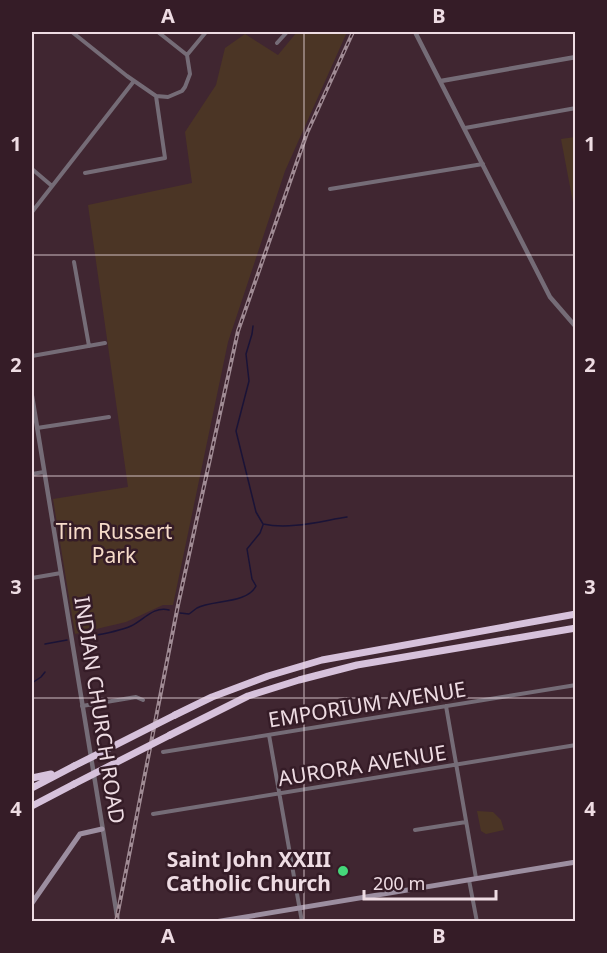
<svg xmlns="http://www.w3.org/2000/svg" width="607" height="953" viewBox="0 0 607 953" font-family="'Noto Sans',sans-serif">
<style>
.green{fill:#4b3525}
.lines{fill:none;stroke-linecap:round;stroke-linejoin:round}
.stream{stroke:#1a1337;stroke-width:1.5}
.minor{stroke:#756c77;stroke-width:4}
.tertiary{stroke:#756c77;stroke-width:4.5}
.secondary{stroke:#9c8ea0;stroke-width:5}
.motorway{stroke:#d6c1db;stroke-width:7}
.rail-casing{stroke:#a08b94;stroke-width:4}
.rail{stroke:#351c27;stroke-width:1.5;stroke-dasharray:4.5;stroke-linecap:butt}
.motorway-bridge{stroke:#d6c1db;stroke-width:7}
.grid{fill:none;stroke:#eedce3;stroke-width:1.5;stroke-opacity:0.55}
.poi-dot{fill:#45d77a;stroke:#351c27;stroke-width:2}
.labels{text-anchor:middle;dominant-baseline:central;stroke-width:5;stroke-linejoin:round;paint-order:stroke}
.park-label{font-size:21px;fill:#f7dcca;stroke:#351c27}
.street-label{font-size:21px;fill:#eedce3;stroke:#351c27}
.poi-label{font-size:21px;font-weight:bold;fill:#eedce3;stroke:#351c27;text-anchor:end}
.neatline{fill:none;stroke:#eedce3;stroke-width:2}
.grid-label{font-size:20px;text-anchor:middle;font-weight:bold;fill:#eedce3}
</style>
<rect width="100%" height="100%" fill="#402631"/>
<!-- green -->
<path class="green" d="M 297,32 L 347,32 L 285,171 L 228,342 L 173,605 L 163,605 L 126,622 L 75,634 L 53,499 L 128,487 L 88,205 L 192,183 L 185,132 L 216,85 L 225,48 L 245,34 L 278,55 Z
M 575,137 L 576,137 L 575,213 L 561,139 Z
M 477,811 L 493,812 L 501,820 L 504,830 L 486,834 L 481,831 Z"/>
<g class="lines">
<!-- stream -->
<path class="stream" d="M 253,326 L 252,334 L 246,354 L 249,381 L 236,431 L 256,512 L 263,524 C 290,530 321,521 347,517
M 180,613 L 189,614 C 192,612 194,610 197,608 C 212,600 247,604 256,586 L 252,579 L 247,549 L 260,533 L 263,525
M 79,638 C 96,635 115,633 131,626 C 144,620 153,606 169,610
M 45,644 L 67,640
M 32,683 L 41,677 L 45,672"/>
<!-- minor -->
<path class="minor" d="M 72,32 L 127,76 L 156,96 L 168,97 L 182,91 L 185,87 L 190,74 L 187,55
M 158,32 L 187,55
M 277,43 L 287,32
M 187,55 L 206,32
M 465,128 L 576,108
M 32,169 L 52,186
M 85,173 L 165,158 L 156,96
M 330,189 L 483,164
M 32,212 L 134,81
M 74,262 L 89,346
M 32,356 L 105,343
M 37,428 L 109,417
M 32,474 L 44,472
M 32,578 L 61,573
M 82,706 L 136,697 L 143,700
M 446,706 L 476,878
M 269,735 L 302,922
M 163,752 L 576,685
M 153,814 L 576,745
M 415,830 L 466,822
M 469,880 L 477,922
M 571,922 L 576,921"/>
<!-- tertiary -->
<path class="tertiary" d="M 415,32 L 550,297 L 576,327
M 441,81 L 576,57
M 32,396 L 118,922"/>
<!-- secondary -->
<path class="secondary" d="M 32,903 L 80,834 L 102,829
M 215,922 L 576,862"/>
<!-- motorway -->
<path class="motorway" d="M 175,715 L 212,697 L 268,676 L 322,660 L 576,614
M 170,735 L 248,696 L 299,680 L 357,665 L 576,628
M 32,778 L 51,774
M 32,788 L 74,766
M 32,806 L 74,784"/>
<defs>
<path id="rail" d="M 116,922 L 178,605 L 238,331 L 307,133 L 353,32"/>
</defs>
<!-- rail casing -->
<use href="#rail" class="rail-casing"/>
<!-- rail -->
<use href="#rail" class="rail"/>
<!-- motorway-bridge -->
<path class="motorway-bridge" d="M 74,766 L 175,715
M 74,784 L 170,735"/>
</g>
<!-- grid -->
<path class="grid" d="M 304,32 L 304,922M 32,255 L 576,255M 32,476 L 576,476M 32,698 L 576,698"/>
<!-- markers -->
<circle class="poi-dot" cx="343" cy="871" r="6"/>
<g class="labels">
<!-- park labels -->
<g class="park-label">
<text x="114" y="531">Tim Russert<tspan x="114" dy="24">Park</tspan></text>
</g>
<!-- street labels -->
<g class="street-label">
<text transform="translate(367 704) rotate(-9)">EMPORIUM AVENUE</text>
<text transform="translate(100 710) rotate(81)">INDIAN CHURCH ROAD</text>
<text transform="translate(362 765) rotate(-9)">AURORA AVENUE</text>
</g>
<!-- poi labels -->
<g class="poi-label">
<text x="331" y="859">Saint John XXIII<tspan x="331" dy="24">Catholic Church</tspan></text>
</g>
</g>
<!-- border -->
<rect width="607" height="953" fill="none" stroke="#351c27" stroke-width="66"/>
<!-- scale -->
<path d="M364 890v9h132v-9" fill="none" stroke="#eedce3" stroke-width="3"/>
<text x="373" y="890" font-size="18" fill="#eedce3" stroke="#351c27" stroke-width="4.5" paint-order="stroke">200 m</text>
<rect x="33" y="33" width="541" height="887" class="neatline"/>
<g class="grid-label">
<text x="168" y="23">A</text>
<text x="439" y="23">B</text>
<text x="16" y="151">1</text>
<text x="590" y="151">1</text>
<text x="16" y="372">2</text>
<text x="590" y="372">2</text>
<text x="16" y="594">3</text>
<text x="590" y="594">3</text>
<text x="16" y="816">4</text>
<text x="590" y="816">4</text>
<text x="168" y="943">A</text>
<text x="439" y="943">B</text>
</g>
</svg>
